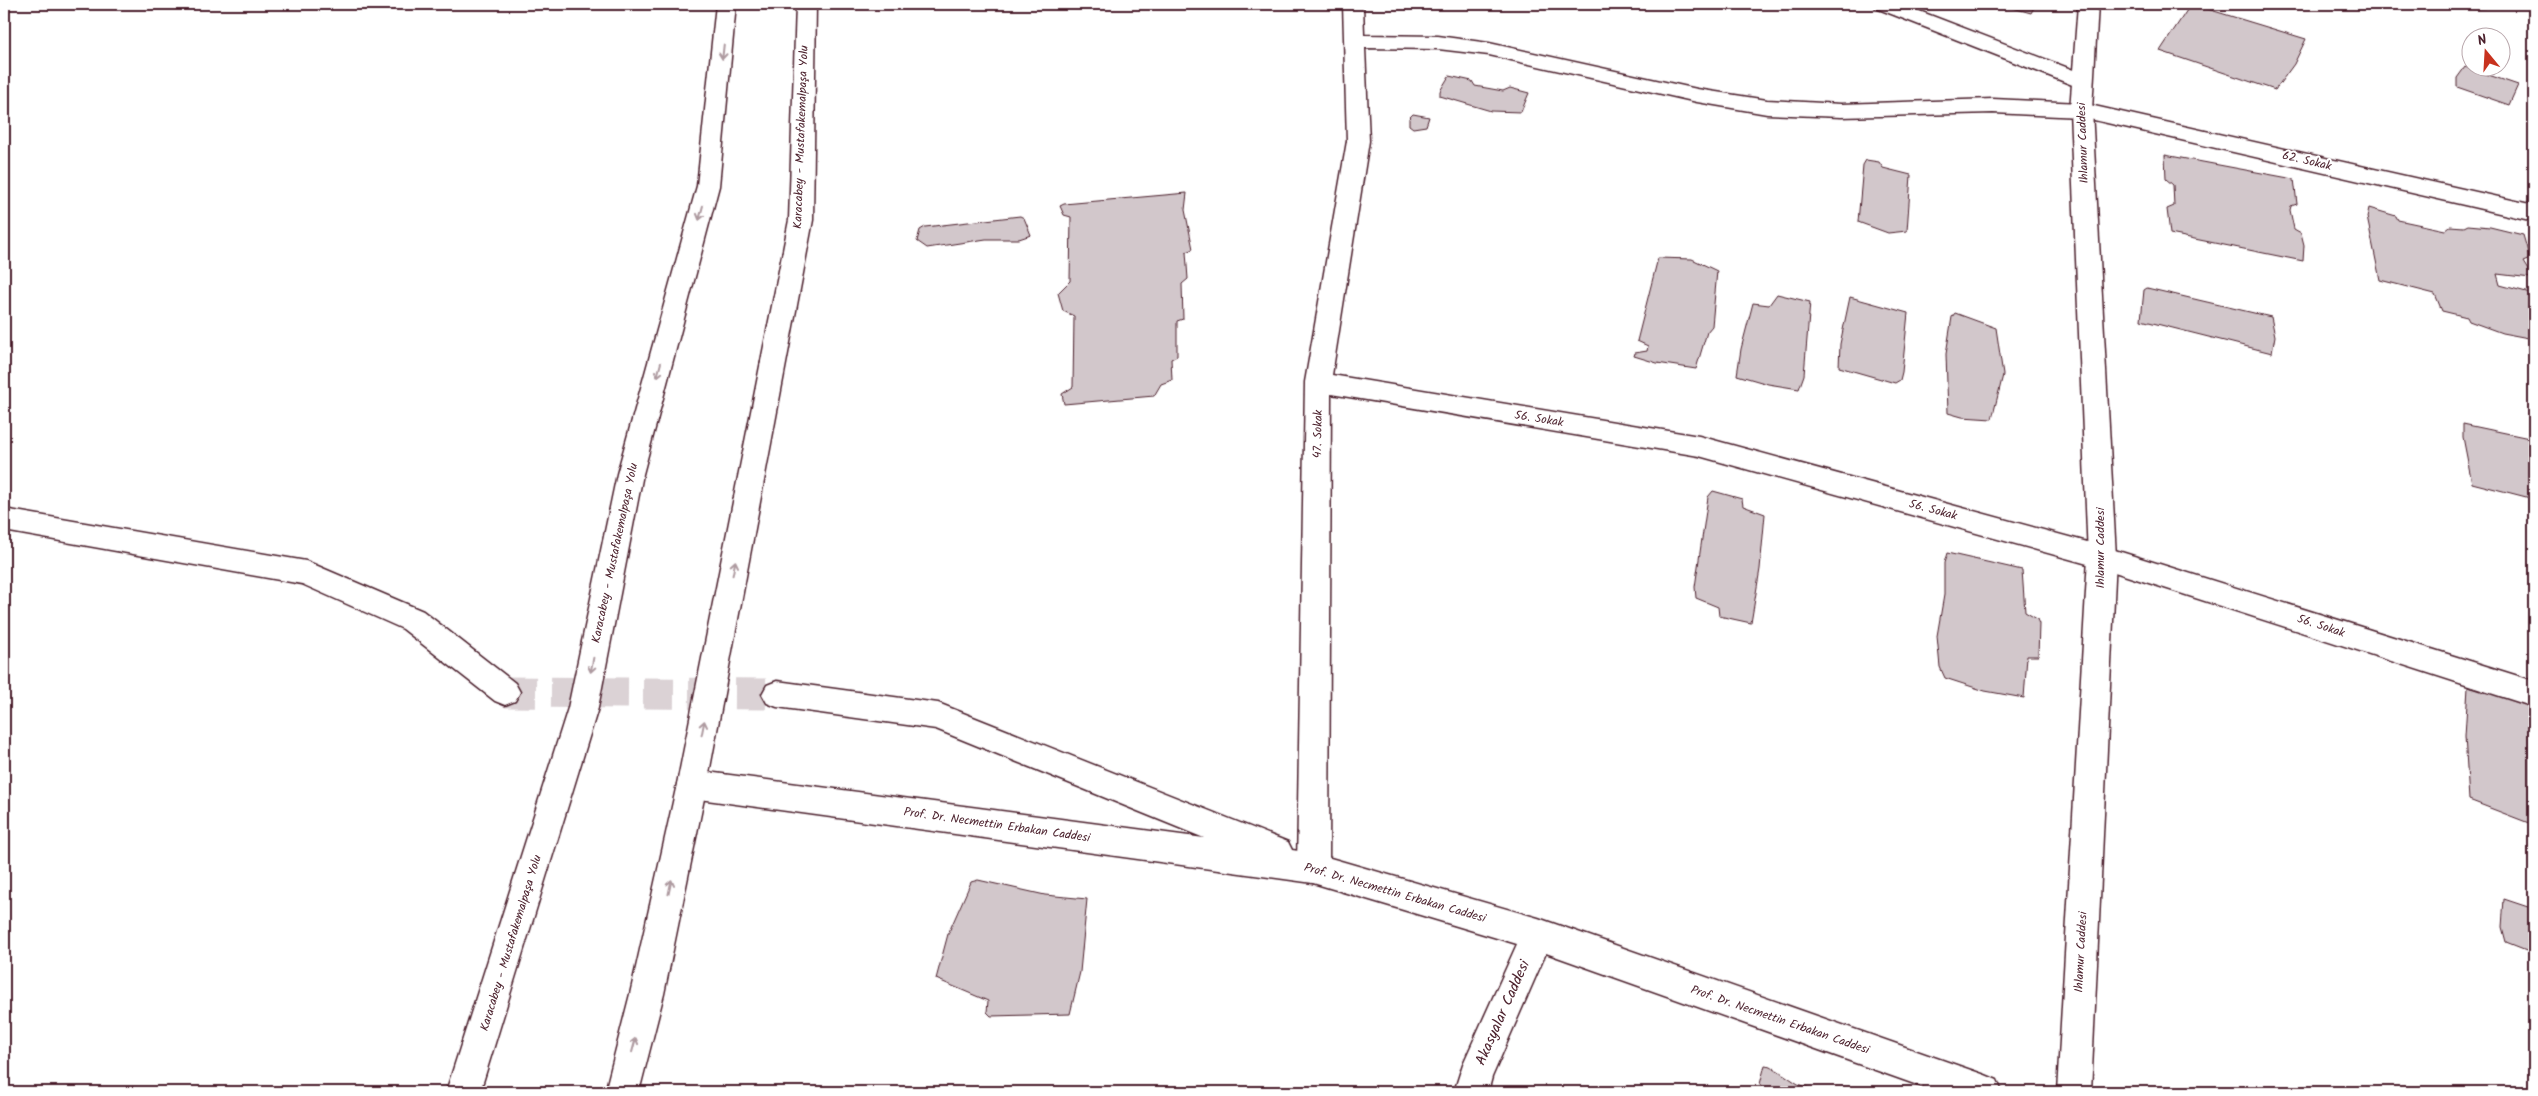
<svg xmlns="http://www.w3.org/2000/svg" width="2538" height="1096" viewBox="0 0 2538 1096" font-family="Kalam,sans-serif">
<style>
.building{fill:#d2c7cb;stroke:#4a1f2b}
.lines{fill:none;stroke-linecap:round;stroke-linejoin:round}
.tertiary-tunnel{stroke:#dbd2d5;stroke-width:31;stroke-dasharray:31 15;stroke-linecap:butt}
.minor-casing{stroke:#4a1f2b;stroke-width:3}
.tertiary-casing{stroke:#4a1f2b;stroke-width:3}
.trunk-casing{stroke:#4a1f2b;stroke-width:3}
.minor{fill:#fff;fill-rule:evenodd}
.tertiary{fill:#fff;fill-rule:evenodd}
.trunk{fill:#fff;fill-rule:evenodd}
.oneway{stroke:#ae9aa0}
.labels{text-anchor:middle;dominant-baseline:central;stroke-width:4;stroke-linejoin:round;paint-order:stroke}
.street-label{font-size:12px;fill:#4a1f2b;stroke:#fff}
.near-street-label{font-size:15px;fill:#4a1f2b;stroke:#fff}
</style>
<rect width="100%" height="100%" fill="#fff"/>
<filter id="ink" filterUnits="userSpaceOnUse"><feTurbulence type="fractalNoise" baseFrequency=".02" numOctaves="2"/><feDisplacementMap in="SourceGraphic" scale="10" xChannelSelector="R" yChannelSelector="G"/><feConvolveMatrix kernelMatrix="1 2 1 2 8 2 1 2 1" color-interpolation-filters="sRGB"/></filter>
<g filter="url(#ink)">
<!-- building -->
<path class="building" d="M 1998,4 L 2036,4 L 2031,13 Z
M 2191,4 L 2306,39 L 2294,64 L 2275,90 L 2160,51 Z
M 2458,4 L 2487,4 L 2486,8 L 2474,9 Z
M 2465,67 L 2518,85 L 2509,105 L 2457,87 L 2457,78 Z
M 1449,76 L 1472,81 L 1475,86 L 1503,91 L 1510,88 L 1529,93 L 1521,112 L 1491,111 L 1440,96 L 1440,91 Z
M 1413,114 L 1429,117 L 1426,126 L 1413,128 L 1409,125 L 1409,118 Z
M 2165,155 L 2294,179 L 2297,204 L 2291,206 L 2290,210 L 2294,229 L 2301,233 L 2304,245 L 2303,261 L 2170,234 L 2167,209 L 2174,206 L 2173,185 L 2166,179 Z
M 1866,160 L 1879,162 L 1883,168 L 1911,175 L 1907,231 L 1888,233 L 1858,222 L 1863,165 Z
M 1187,193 L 1185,210 L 1193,249 L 1186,252 L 1188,279 L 1182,284 L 1183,319 L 1177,321 L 1177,356 L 1171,359 L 1172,380 L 1161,384 L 1154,396 L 1064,404 L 1062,394 L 1073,387 L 1074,316 L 1063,311 L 1058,293 L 1070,281 L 1071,217 L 1064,215 L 1060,206 L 1064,204 Z
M 2369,208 L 2396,216 L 2398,220 L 2445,230 L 2450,226 L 2464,227 L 2468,225 L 2490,227 L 2523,235 L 2530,259 L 2523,262 L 2531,275 L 2531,278 L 2497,274 L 2500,285 L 2534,294 L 2534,339 L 2502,333 L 2469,321 L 2467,317 L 2442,311 L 2435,294 L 2380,280 L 2367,217 Z
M 1020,216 L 1024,218 L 1031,235 L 1019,239 L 986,239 L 927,248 L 917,241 L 920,230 L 925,227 Z
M 1658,258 L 1692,259 L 1717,271 L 1712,326 L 1707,332 L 1696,369 L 1657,363 L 1634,356 L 1635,353 L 1647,351 L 1648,346 L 1637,341 Z
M 2147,288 L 2271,317 L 2275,336 L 2272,353 L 2141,320 L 2144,290 Z
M 1777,294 L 1810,302 L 1804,375 L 1799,389 L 1768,384 L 1737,375 L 1741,349 L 1753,303 L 1769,305 Z
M 1850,297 L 1908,313 L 1902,372 L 1900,380 L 1895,383 L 1839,367 L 1840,344 Z
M 1955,313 L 1996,328 L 2003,375 L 1992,419 L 1962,417 L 1948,413 L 1946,354 L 1952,317 Z
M 2463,424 L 2534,439 L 2534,499 L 2472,483 L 2463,437 Z
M 1713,491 L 1742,499 L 1743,506 L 1765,514 L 1760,569 L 1751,623 L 1719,616 L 1718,607 L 1696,598 L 1695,587 L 1708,497 Z
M 1947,553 L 2022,570 L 2025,612 L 2037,619 L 2039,624 L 2038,656 L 2027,656 L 2024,698 L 1985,691 L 1945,678 L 1940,667 L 1937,636 L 1944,595 L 1944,563 Z
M 2468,687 L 2505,696 L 2534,708 L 2534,825 L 2469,800 L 2465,736 Z
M 978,880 L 1045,895 L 1087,899 L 1080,972 L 1070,1014 L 991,1016 L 987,1012 L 988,1001 L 936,979 L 948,934 L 971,882 Z
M 2504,899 L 2534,909 L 2534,953 L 2506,942 L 2502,927 Z
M 1765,1065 L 1771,1066 L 1798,1084 L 1822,1092 L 1764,1092 L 1760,1084 Z"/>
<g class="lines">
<!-- tertiary-tunnel -->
<path class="tertiary-tunnel" d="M 505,692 L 777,694"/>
<defs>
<path id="minor" d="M 1343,4 L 1363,4 L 1364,35 L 1438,36 L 1489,43 L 1697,89 L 1767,100 L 1841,104 L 1993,99 L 2081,103 L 2534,205 L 2534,221 L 2081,117 L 1993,113 L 1841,117 L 1767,114 L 1697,102 L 1489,55 L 1438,49 L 1365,48 L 1369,141 L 1332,375 L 1699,436 L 2102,546 L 2534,681 L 2534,707 L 2102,568 L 1699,456 L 1331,394 L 1329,868 L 1324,879 L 1313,883 L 1302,879 L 1297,868 L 1305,382 L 1347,141 Z
M 1873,4 L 1901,4 L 2089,76 L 2093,81 L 2089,86 L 2082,88 L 2075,86 L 1876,8 Z"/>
<path id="tertiary" d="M 2078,4 L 2098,4 L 2092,110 L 2116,557 L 2091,1092 L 2057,1092 L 2088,557 L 2070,110 Z
M 4,509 L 306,561 L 423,611 L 515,683 L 520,692 L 515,701 L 505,705 L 495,701 L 403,629 L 302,584 L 4,531 Z
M 777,681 L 938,703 L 1288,842 L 1292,850 L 1313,853 L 1538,918 L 1985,1075 L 1997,1080 L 2002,1092 L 1937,1092 L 1546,953 L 1492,1077 L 1488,1092 L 1454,1092 L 1463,1064 L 1517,944 L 1313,883 L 692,798 L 681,794 L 677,784 L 681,774 L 692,770 L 1204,838 L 936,729 L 777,707 L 767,703 L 762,694 L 767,685 Z"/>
<path id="trunk" d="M 716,4 L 736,4 L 719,186 L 643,474 L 598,708 L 480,1092 L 446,1092 L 568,708 L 617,474 L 697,186 Z
M 796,4 L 816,4 L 813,220 L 707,784 L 664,994 L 639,1092 L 605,1092 L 630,994 L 677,784 L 789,220 Z"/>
</defs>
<!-- minor casing -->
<use href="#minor" class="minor-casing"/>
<!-- tertiary casing -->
<use href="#tertiary" class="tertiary-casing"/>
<!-- trunk casing -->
<use href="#trunk" class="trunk-casing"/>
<!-- minor -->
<use href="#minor" class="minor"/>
<!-- tertiary -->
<use href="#tertiary" class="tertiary"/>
<!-- trunk -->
<use href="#trunk" class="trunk"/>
</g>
<!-- one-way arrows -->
<defs><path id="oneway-shaft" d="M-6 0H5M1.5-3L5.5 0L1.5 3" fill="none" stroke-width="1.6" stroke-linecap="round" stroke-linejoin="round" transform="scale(1.25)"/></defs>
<g class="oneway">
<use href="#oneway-shaft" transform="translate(723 52) rotate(96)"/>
<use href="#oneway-shaft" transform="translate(701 213) rotate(105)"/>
<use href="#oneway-shaft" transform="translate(659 370) rotate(105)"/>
<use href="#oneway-shaft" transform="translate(734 568) rotate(-79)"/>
<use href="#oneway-shaft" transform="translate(592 665) rotate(101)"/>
<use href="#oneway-shaft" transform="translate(703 728) rotate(-79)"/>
<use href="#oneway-shaft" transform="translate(670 887) rotate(-78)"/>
<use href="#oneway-shaft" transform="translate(634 1045) rotate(-75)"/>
</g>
</g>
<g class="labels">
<!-- street labels -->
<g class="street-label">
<text transform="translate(801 137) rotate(-88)">Karacabey - Mustafakemalpaşa Yolu</text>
<text transform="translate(2083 143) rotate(-92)">Ihlamur Caddesi</text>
<text transform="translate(2307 161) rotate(13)">62. Sokak</text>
<text transform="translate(1539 419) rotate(9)">56. Sokak</text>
<text transform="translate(1318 434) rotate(-89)">47. Sokak</text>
<text transform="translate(1933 510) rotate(15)">56. Sokak</text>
<text transform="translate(2100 548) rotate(-90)">Ihlamur Caddesi</text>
<text transform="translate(615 553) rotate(-78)">Karacabey - Mustafakemalpaşa Yolu</text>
<text transform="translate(2321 626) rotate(18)">56. Sokak</text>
<text transform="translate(997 825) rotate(8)">Prof. Dr. Necmettin Erbakan Caddesi</text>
<text transform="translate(1395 893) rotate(16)">Prof. Dr. Necmettin Erbakan Caddesi</text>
<text transform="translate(511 943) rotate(-73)">Karacabey - Mustafakemalpaşa Yolu</text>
<text transform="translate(2081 952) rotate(-87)">Ihlamur Caddesi</text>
<text transform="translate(1780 1020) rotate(19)">Prof. Dr. Necmettin Erbakan Caddesi</text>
</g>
<!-- near-street labels -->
<g class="near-street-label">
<text transform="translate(1503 1013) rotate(-66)">Akasyalar Caddesi</text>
</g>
</g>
<!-- margin -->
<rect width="2538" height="1096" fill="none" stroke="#fff" stroke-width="20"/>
<rect x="10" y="10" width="2518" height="1076" fill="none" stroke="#4a1f2b" stroke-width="2" filter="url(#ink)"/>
<!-- north arrow -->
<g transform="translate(2486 52) rotate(342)"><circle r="24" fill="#ffffff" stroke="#b7a5aa"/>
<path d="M0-4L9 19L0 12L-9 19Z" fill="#c8321e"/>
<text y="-8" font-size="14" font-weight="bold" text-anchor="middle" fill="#4a1f2b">N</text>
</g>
</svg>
